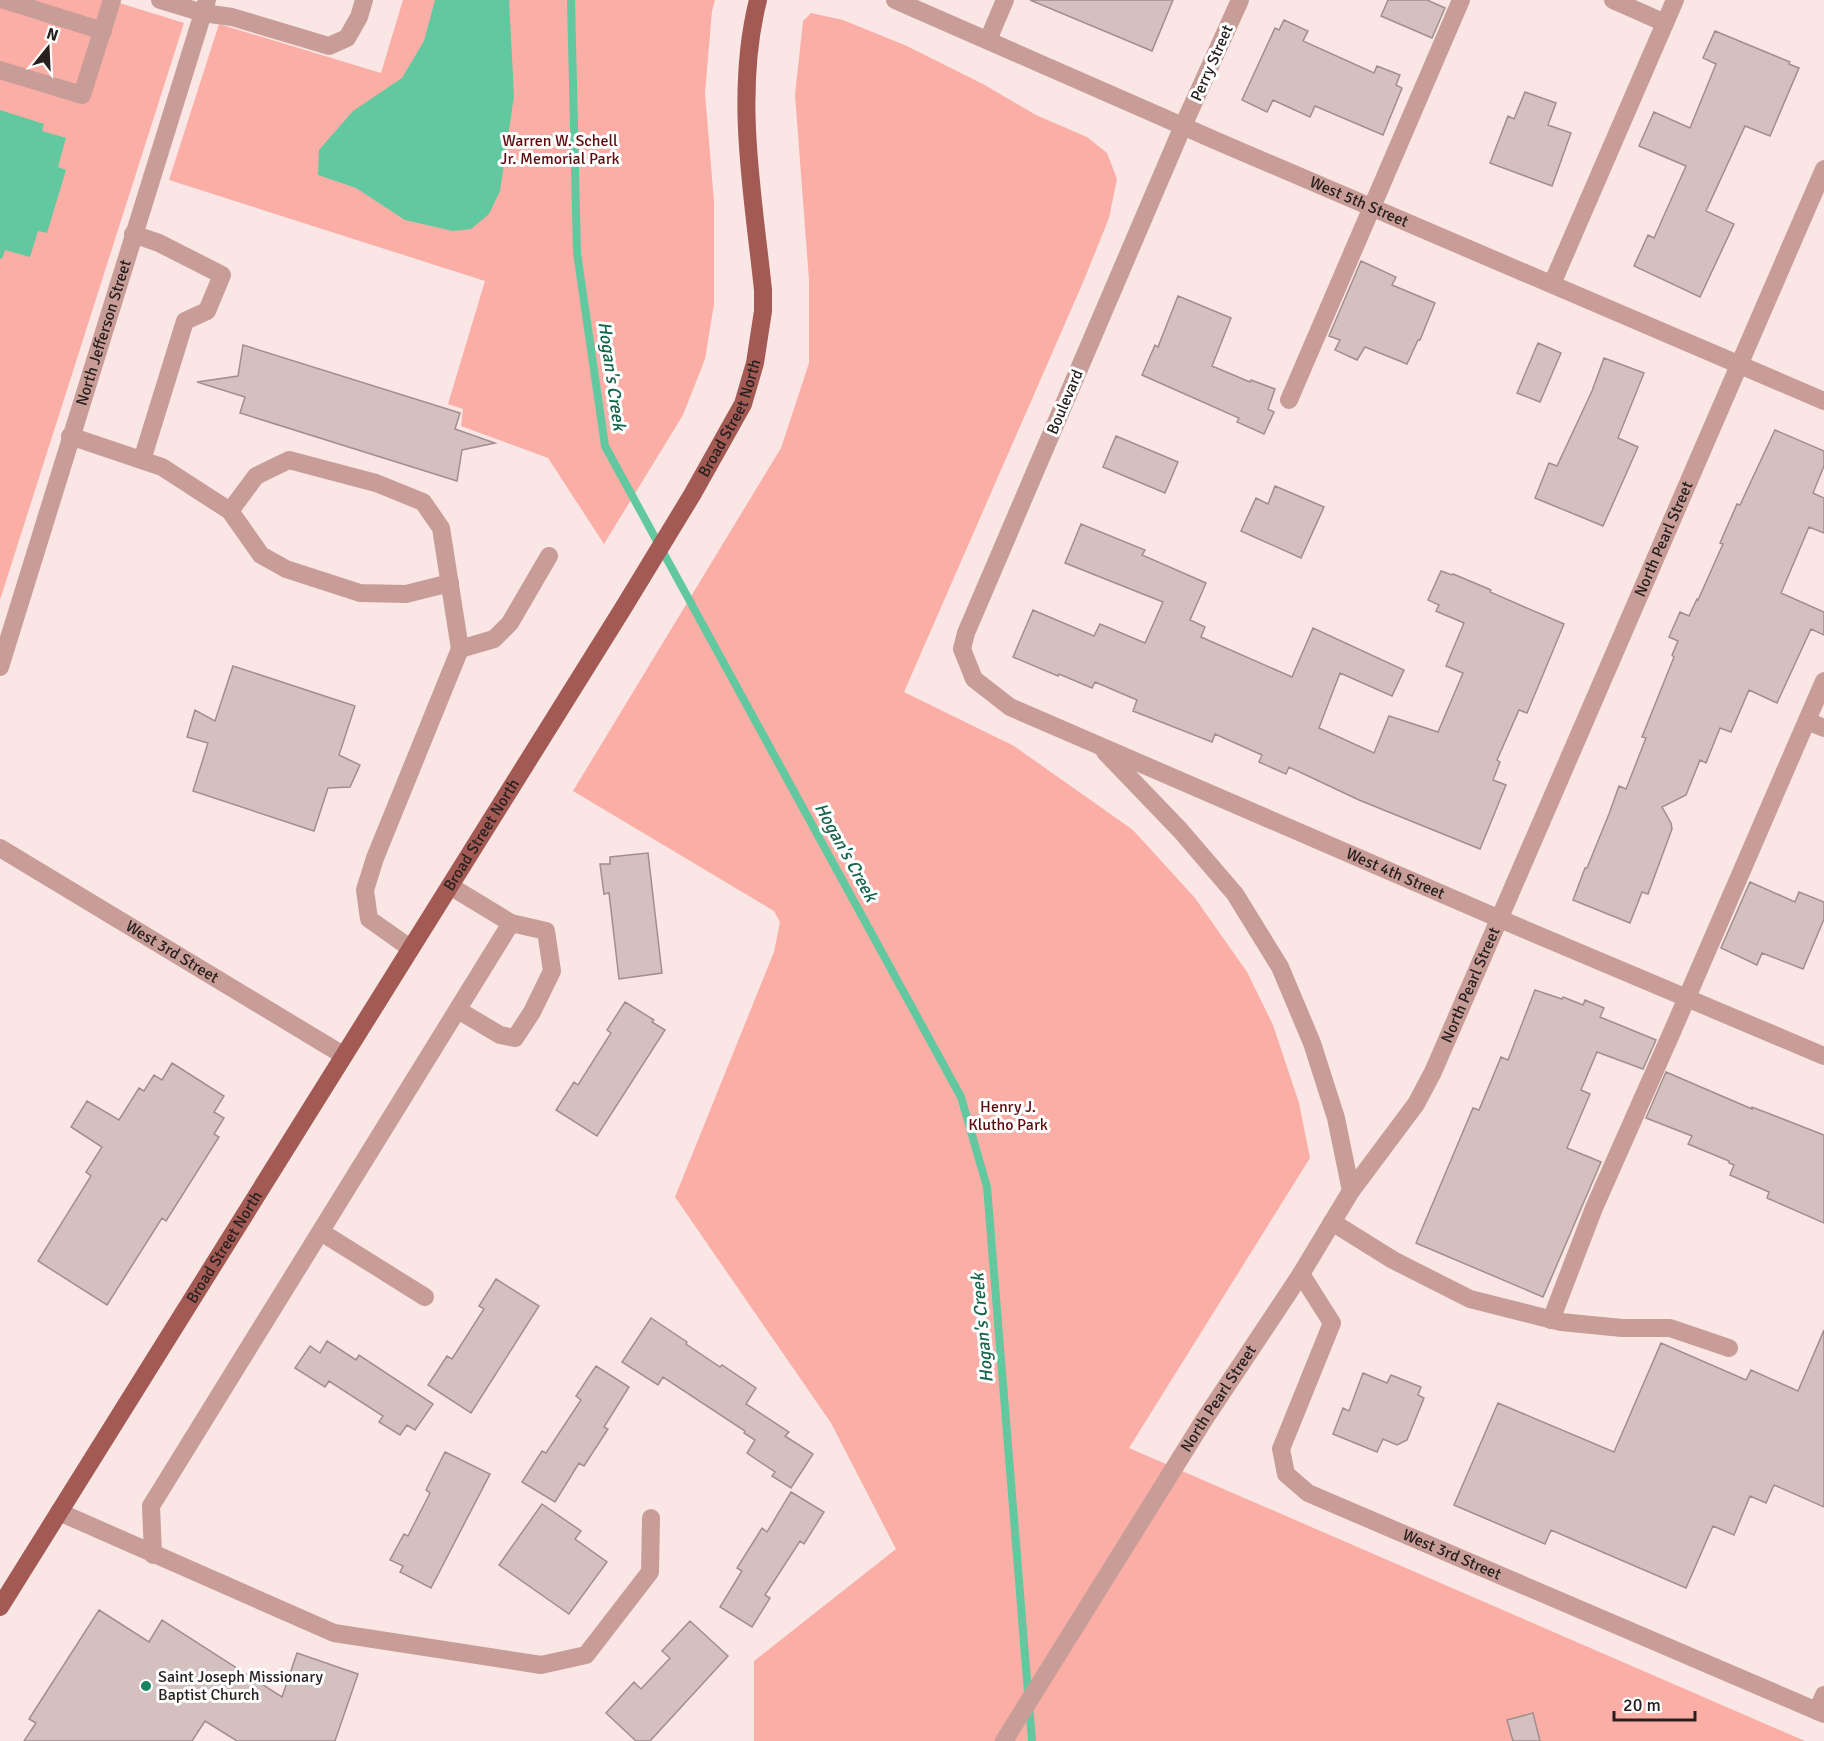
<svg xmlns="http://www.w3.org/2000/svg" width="1824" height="1741" viewBox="0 0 1824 1741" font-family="Signika,sans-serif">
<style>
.green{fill:#faaea6}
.water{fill:#61c8a0}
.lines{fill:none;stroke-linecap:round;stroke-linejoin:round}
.stream{stroke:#61c8a0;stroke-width:8}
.building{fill:#d4c1bf;stroke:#a18f8d;stroke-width:1.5}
.minor{stroke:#c89d98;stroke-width:18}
.major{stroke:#a35a54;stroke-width:18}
.poi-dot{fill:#168461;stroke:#fff;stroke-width:2}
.labels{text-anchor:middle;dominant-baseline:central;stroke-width:6;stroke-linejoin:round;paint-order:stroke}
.street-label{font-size:16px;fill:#27201f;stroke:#fff}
.park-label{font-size:16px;fill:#5e0b0d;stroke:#fff}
.poi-label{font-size:16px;fill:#27201f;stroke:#fff;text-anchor:start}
.water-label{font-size:18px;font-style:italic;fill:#15654a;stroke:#fff}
</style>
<rect width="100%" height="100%" fill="#fae6e4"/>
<!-- green -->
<path class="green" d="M 0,0 L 110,0 L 184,23 L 0,600 Z
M 403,0 L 715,0 L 712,11 L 705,93 L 714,202 L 714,304 L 705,359 L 683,415 L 604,544 L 548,458 L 461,426 L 463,409 L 448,404 L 485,281 L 169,180 L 219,24 L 381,73 Z
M 811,13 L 843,20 L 907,46 L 983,84 L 1036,115 L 1087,137 L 1107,153 L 1117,179 L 1109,218 L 1084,280 L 904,692 L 1014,746 L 1133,830 L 1195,898 L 1247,972 L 1273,1025 L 1299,1103 L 1310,1158 L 1129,1448 L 1805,1741 L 754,1741 L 754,1661 L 896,1549 L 831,1423 L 675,1197 L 774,952 L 780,922 L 774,911 L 573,791 L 781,448 L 809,363 L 809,280 L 795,95 L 803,21 Z"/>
<!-- water -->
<path class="water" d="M 435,0 L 509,0 L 514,96 L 500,191 L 489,214 L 471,229 L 453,231 L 405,220 L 356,188 L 318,175 L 319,150 L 353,111 L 402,78 L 424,41 Z
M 0,110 L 44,124 L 42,131 L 66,138 L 58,167 L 66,170 L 47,233 L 38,231 L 30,257 L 5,250 L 2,259 L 0,258 Z"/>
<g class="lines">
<!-- stream -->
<path class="stream" d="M 571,0 L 577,253 L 605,446 L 961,1097 L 987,1187 L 1032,1741"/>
</g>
<!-- building -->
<path class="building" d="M 1030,0 L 1173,0 L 1152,51 Z
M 1388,0 L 1427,0 L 1445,8 L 1432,38 L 1381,16 Z
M 1284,20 L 1308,31 L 1303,41 L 1374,73 L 1377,66 L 1400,75 L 1396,85 L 1402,88 L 1383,135 L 1315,106 L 1310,117 L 1273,100 L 1267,112 L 1242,100 L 1275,28 L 1279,30 Z
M 1715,31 L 1790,62 L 1789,64 L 1799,68 L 1770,136 L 1745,126 L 1706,211 L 1734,224 L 1700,297 L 1634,266 L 1648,235 L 1654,238 L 1686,166 L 1639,146 L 1654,112 L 1690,128 L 1716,64 L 1703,58 Z
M 1525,92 L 1556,103 L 1548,125 L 1571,133 L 1552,186 L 1490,163 L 1508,116 L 1514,119 Z
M 1361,261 L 1396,277 L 1392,285 L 1435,303 L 1420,340 L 1418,340 L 1407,364 L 1365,347 L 1357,360 L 1335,350 L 1340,340 L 1329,336 Z
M 1178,296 L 1231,318 L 1212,366 L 1250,382 L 1251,380 L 1275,389 L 1268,409 L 1274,412 L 1264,434 L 1237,422 L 1239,418 L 1142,375 L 1155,345 L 1158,347 Z
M 1538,343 L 1561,353 L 1540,402 L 1517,393 Z
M 243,345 L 460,413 L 455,429 L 495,443 L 462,450 L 457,481 L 240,413 L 245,397 L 197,382 L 238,376 Z
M 1604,358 L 1644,373 L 1618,438 L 1638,447 L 1603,526 L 1535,498 L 1549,463 L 1557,466 L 1592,391 Z
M 1775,430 L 1824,451 L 1824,466 L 1813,493 L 1824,498 L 1824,533 L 1809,527 L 1781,593 L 1824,612 L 1824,635 L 1811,629 L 1777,703 L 1749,690 L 1731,732 L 1720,728 L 1706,763 L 1700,760 L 1686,795 L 1662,807 L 1671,823 L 1672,829 L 1648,894 L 1642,892 L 1630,923 L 1573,900 L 1585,868 L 1587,868 L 1609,814 L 1619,786 L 1626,789 L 1646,738 L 1642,737 L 1674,657 L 1672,655 L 1678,641 L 1669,637 L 1680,612 L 1689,616 L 1697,599 L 1698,600 L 1723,544 L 1720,543 L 1737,504 L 1740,505 Z
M 1116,436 L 1178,462 L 1165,493 L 1103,467 Z
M 1275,486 L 1324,507 L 1301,558 L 1241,531 L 1256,498 L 1268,504 Z
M 1081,524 L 1145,550 L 1142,555 L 1206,583 L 1190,620 L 1205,627 L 1201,637 L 1292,677 L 1313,628 L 1404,670 L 1392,696 L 1340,673 L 1319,728 L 1374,753 L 1389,716 L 1438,732 L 1463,673 L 1446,666 L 1464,623 L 1436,611 L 1439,605 L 1428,600 L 1441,571 L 1452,575 L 1453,574 L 1491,590 L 1490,592 L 1564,624 L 1527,713 L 1519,710 L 1497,760 L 1500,762 L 1493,780 L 1506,785 L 1480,849 L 1359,800 L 1289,767 L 1286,774 L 1259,762 L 1262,755 L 1215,734 L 1212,742 L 1133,711 L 1137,700 L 1095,682 L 1092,688 L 1059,674 L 1058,676 L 1013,657 L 1033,610 L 1094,636 L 1100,624 L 1145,643 L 1163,602 L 1065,563 Z
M 233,666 L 355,706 L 339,755 L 360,765 L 350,787 L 328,788 L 314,831 L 193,791 L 208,743 L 187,737 L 195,710 L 215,721 Z
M 648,853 L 662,973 L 619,979 L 609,893 L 604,894 L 600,864 L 610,864 L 610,857 Z
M 1750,882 L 1795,902 L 1799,892 L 1824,902 L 1824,919 L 1803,969 L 1762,953 L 1757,965 L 1721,948 Z
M 1535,990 L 1562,999 L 1563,997 L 1583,1005 L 1585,1000 L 1604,1008 L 1600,1017 L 1656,1040 L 1643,1069 L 1597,1052 L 1581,1090 L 1590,1094 L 1567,1148 L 1601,1162 L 1543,1297 L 1416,1243 L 1473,1108 L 1479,1110 L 1501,1057 L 1508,1060 Z
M 625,1002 L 654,1020 L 652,1022 L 665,1030 L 597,1136 L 556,1110 L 574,1082 L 578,1085 L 611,1033 L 607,1030 Z
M 172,1063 L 224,1096 L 214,1112 L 224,1118 L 214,1134 L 219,1137 L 166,1221 L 162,1218 L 107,1305 L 38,1261 L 91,1176 L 86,1172 L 102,1147 L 71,1127 L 87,1101 L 119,1120 L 139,1088 L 144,1091 L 154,1075 L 162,1080 Z
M 1666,1072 L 1752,1109 L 1752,1107 L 1824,1135 L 1824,1223 L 1767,1198 L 1769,1192 L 1730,1175 L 1734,1165 L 1729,1163 L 1729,1161 L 1688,1144 L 1692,1136 L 1646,1118 Z
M 496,1279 L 539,1306 L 471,1413 L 428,1385 L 447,1356 L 452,1359 L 484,1309 L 479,1306 Z
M 651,1318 L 687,1342 L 686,1344 L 720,1367 L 722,1365 L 756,1388 L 746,1404 L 789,1432 L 785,1436 L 813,1454 L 791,1488 L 772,1476 L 775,1472 L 747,1453 L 755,1440 L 744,1433 L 745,1431 L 663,1377 L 658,1385 L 622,1362 Z
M 1824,1330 L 1824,1507 L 1774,1485 L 1766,1503 L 1750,1496 L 1734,1535 L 1713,1526 L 1686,1588 L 1551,1530 L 1545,1544 L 1454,1505 L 1498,1403 L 1614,1452 L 1661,1343 L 1746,1380 L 1751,1370 L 1798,1391 Z
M 327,1341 L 356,1360 L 359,1355 L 433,1404 L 415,1430 L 407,1425 L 400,1435 L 379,1422 L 383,1416 L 329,1381 L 325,1387 L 295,1368 L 310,1346 L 320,1353 Z
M 596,1366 L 629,1387 L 604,1427 L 608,1429 L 584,1466 L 579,1463 L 555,1502 L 522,1482 L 542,1451 L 546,1453 L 581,1400 L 576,1396 Z
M 1363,1373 L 1387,1383 L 1391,1375 L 1421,1387 L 1418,1395 L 1424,1398 L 1407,1440 L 1397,1445 L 1383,1439 L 1377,1452 L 1333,1434 L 1343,1408 L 1349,1411 Z
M 445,1452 L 490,1474 L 431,1588 L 400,1572 L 403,1566 L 390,1560 L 404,1534 L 408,1536 L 430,1493 L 426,1490 Z
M 791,1492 L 824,1512 L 804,1544 L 800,1541 L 765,1595 L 770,1598 L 752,1627 L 720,1607 L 742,1571 L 737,1568 L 762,1528 L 767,1532 Z
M 542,1504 L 581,1531 L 575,1539 L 607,1562 L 569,1614 L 499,1565 Z
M 99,1610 L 149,1642 L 162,1620 L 282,1697 L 297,1653 L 358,1674 L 335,1741 L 237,1741 L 205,1721 L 192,1741 L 24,1741 L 36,1723 L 29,1719 Z
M 690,1621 L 728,1656 L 650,1741 L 636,1741 L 606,1713 L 634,1682 L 641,1689 L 670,1658 L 662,1651 Z
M 1533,1713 L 1540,1741 L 1513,1741 L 1507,1720 Z"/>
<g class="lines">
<!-- minor -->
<g class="minor">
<path d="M 4,0 L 103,31"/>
<path d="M 160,0 L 203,13 L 232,17 L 329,46 L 347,38 L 359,17 L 364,0"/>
<path id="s1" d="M 895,0 L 1219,142 L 1824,401"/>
<path id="s2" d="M 1240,0 L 1183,126 L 966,633 L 962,649 L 974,679 L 1010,707 L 1500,919 L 1824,1056"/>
<path d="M 1613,0 L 1665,23"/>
<path d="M 988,40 L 1005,0"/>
<path d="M 0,70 L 82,95 L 112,0"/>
<path d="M 133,234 L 159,243 L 222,275 L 207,311 L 185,321 L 142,460"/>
<path d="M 1552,284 L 1675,0"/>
<path d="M 1289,400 L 1461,0"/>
<path d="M 70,436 L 162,467 L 230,511 L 261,555 L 286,569 L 360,593 L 406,594 L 450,583"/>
<path d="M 230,511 L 256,476 L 289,460 L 376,483 L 423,502 L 441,528 L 460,649 L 375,858 L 365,890 L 369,919 L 410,948"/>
<path d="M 460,649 L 494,639 L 510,623 L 549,556"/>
<path id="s3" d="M 0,667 L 207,0"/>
<path d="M 1807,721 L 1824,728"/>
<path d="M 1105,752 L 1180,830 L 1235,894 L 1280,967 L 1312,1043 L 1336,1118 L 1351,1191"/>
<path id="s4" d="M 0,848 L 343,1055"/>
<path d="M 458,1010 L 500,1035 L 515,1038 L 532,1012 L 552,971 L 546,931 L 511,923"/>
<path d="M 1332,1222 L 1393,1260 L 1470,1299 L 1561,1322 L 1622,1328 L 1670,1328 L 1729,1348"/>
<path d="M 321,1232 L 425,1297"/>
<path id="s5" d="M 1301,1274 L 1332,1323 L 1281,1449 L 1286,1474 L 1308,1493 L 1824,1714"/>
<path d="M 1551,1320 L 1594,1208 L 1672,1032 L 1824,681"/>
<path d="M 59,1512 L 334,1633 L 541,1665 L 586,1655 L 650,1572 L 651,1518"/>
<path d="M 153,1555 L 151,1506 L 511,923 L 450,886"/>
<path d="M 1817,1711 L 1824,1695"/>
<path id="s6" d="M 1004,1741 L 1204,1420 L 1301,1274 L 1351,1191 L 1416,1104 L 1433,1072 L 1824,169"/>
</g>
<!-- major -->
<path class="major" id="s7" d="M 0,1607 L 622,610 L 692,495 L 743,404 L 755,363 L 763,311 L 763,290 C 753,194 734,95 758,0"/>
</g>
<!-- markers -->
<circle class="poi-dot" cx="146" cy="1686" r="6"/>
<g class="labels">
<!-- street labels -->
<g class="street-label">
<text transform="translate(1212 63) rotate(-66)">Perry Street</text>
<text stroke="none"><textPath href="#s1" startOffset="506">West 5th Street</textPath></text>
<text stroke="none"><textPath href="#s3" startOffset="350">North Jefferson Street</textPath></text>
<text transform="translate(1065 402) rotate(-67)">Boulevard</text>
<text stroke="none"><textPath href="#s7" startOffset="1396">Broad Street North</textPath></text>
<text stroke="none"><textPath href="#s6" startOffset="1376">North Pearl Street</textPath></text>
<text stroke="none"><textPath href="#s7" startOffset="910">Broad Street North</textPath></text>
<text stroke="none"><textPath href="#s2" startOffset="1204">West 4th Street</textPath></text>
<text stroke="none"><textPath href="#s4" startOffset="201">West 3rd Street</textPath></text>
<text stroke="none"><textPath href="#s6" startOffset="890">North Pearl Street</textPath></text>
<text stroke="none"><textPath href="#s7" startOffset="424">Broad Street North</textPath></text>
<text stroke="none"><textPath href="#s6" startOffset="404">North Pearl Street</textPath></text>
<text stroke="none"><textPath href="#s5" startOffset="405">West 3rd Street</textPath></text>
</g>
<!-- park labels -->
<g class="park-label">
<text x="560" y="141">Warren W. Schell<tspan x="560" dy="18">Jr. Memorial Park</tspan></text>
<text x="1008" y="1107">Henry J.<tspan x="1008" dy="18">Klutho Park</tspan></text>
</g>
<!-- poi labels -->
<g class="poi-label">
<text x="158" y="1677">Saint Joseph Missionary<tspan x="158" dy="18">Baptist Church</tspan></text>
</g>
<!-- water labels -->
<g class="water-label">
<text transform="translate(612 376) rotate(82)">Hogan's Creek</text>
<text transform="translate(846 852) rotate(61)">Hogan's Creek</text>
<text transform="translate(982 1328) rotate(-95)">Hogan's Creek</text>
</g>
</g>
<!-- north arrow -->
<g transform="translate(48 48) rotate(18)" stroke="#ffffff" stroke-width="4.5" paint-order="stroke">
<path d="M0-4.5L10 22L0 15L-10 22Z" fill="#27201f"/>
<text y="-9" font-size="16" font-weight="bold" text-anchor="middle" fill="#27201f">N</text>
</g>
<!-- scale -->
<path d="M1614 1711v9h81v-9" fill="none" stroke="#27201f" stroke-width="3"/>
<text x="1623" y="1711" font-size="18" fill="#27201f" stroke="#ffffff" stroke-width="4.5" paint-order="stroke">20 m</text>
</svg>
